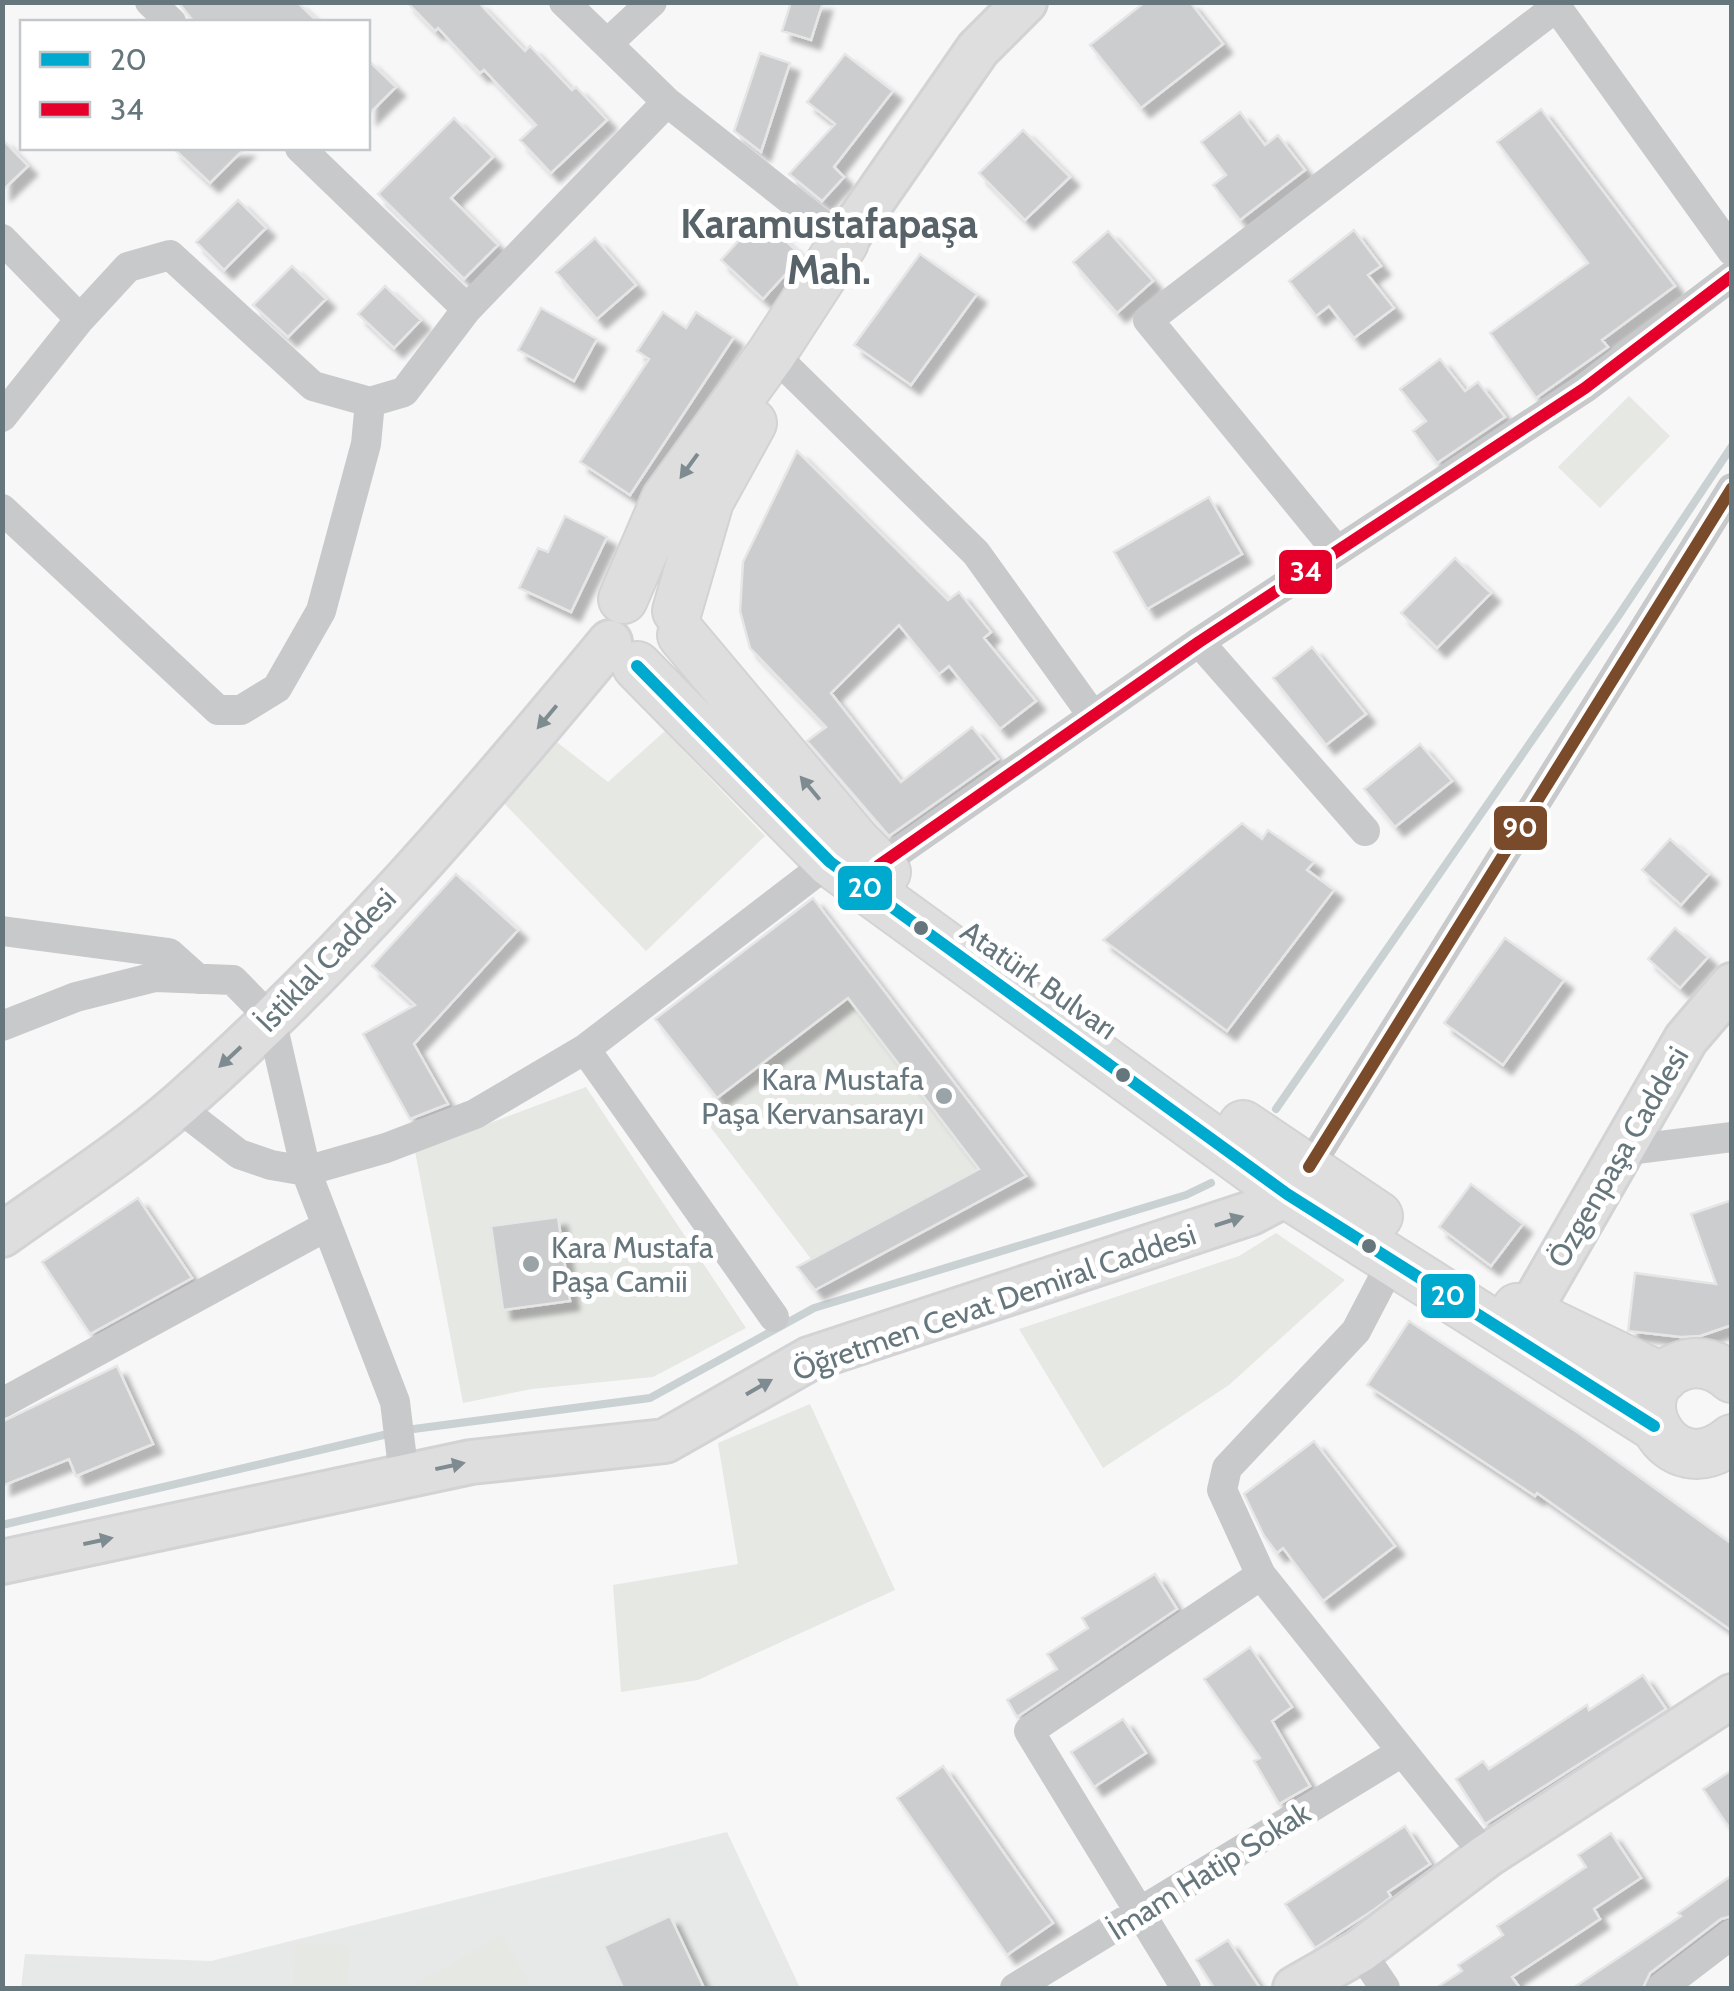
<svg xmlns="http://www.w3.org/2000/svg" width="1734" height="1991" viewBox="0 0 1734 1991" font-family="Cabin,sans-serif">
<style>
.built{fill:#e7e8e8}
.green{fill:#e6e8e4}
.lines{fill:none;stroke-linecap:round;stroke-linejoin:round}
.stream{stroke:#c9d1d3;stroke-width:8}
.building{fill:#cbcdce;stroke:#e6e6e6;stroke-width:2.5;filter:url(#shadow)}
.secondary-casing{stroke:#d2d3d4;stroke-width:48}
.primary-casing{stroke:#d2d3d3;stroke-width:52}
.street{stroke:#c8c9ca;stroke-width:30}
.secondary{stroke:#dedede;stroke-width:42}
.primary{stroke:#dedede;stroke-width:48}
.bus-1-casing{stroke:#fff;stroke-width:20}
.bus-2-casing{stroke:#fff;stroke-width:20}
.bus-3-casing{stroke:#fff;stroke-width:20}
.bus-1{stroke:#00a9ce;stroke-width:12}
.bus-2{stroke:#e4002b;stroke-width:12}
.bus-3{stroke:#7a4b2a;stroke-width:12}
.oneway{fill:#7e8b90}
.bus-dot{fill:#66767d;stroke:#fff;stroke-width:4}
.poi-dot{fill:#99a3a8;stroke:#fff;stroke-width:4}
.labels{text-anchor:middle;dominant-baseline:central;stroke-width:10;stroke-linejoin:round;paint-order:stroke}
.street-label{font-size:30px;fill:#66767d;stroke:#fff}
.poi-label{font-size:30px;fill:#66767d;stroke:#fff;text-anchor:end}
.district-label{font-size:40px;font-weight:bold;fill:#576369;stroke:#fff}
.line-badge{stroke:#fff;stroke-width:4}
.badge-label{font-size:28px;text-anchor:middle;font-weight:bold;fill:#fff}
</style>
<defs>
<filter id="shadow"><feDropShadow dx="9" dy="9" stdDeviation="2.5" flood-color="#0004"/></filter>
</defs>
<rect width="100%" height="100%" fill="#f7f7f7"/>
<!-- built -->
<path class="built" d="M 727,1832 L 800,1988 L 21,1988 L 25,1954 L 211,1961 Z"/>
<!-- green -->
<path class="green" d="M 1629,396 L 1670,436 L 1600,508 L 1558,467 Z
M 665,731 L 765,836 L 646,951 L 500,799 L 553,739 L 608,782 Z
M 848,998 L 979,1169 L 811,1259 L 699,1112 Z
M 586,1087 L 746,1328 L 653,1377 L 532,1389 L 463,1403 L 415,1151 Z
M 1276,1233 L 1345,1280 L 1229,1385 L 1103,1468 L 1019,1329 L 1239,1256 Z
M 810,1404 L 895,1590 L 698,1680 L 621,1692 L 613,1585 L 738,1564 L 718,1443 Z
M 502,1935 L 532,1988 L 418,1988 L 416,1984 Z
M 296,1944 L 350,1946 L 348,1988 L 294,1988 Z"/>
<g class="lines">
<!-- stream -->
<path class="stream" d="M 1276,1109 L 1619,615 L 1732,446
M 406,1430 L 650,1398 L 814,1308 L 1186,1195 L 1211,1183
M 2,1525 L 392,1433"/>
</g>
<!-- building -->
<path class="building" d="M 178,2 L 297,2 L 318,22 L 194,22 Z
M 407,2 L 478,2 L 525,51 L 530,46 L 572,90 L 576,87 L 607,120 L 551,173 L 520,140 L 536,125 L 484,70 L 480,73 L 438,28 L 435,31 Z
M 791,2 L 823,2 L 811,40 L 782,31 Z
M 1145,2 L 1190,2 L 1223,44 L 1141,108 L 1090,45 Z
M 760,53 L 790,63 L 761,152 L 734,131 Z
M 845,54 L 893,91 L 834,167 L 844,177 L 822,201 L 789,174 L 835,124 L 807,102 Z
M 368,60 L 396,87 L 368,115 Z
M 1541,109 L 1675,286 L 1602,340 L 1608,347 L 1536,398 L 1490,333 L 1588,263 L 1497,142 Z
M 1240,112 L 1265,145 L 1278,135 L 1305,170 L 1240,220 L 1213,185 L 1226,175 L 1201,142 Z
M 454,118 L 493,157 L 451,198 L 498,245 L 464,279 L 378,194 Z
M 1023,130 L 1070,177 L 1025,220 L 979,173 Z
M 2,139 L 28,166 L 2,191 Z
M 173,148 L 245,148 L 210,183 Z
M 238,200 L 266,228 L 224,270 L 196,242 Z
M 760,217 L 802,256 L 763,299 L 721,260 Z
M 1354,230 L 1381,266 L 1368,275 L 1394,308 L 1354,338 L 1329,306 L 1316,316 L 1289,281 Z
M 1108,231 L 1153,281 L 1117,313 L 1073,262 Z
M 595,238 L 636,285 L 597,319 L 556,272 Z
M 920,254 L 977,294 L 911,385 L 854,345 Z
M 292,266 L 326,299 L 288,337 L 253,305 Z
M 385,286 L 421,320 L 394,348 L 358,314 Z
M 541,308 L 597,339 L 574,381 L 518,350 Z
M 663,312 L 686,328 L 696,312 L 734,337 L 630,495 L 580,462 L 649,359 L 637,351 Z
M 1440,359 L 1465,391 L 1478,382 L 1505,417 L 1437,463 L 1413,431 L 1426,421 L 1400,389 Z
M 797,451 L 948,600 L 959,592 L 991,632 L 984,638 L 1036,701 L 1000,729 L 949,666 L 939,674 L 899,625 L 831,693 L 901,782 L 972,727 L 998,759 L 889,836 L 807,741 L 826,727 L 750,648 L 740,611 L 743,562 Z
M 1209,497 L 1242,554 L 1147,609 L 1114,552 Z
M 565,516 L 607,537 L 571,612 L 519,588 L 538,548 L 548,552 Z
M 1455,558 L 1491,593 L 1437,648 L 1401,613 Z
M 1312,647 L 1366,714 L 1326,745 L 1273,678 Z
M 1420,744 L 1452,781 L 1395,827 L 1364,789 Z
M 1242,823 L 1262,839 L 1268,830 L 1314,862 L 1307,870 L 1334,890 L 1227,1031 L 1103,940 Z
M 1670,839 L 1709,874 L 1681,905 L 1642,870 Z
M 456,874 L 518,930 L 414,1044 L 448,1104 L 410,1119 L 363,1034 L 415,1005 L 372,966 Z
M 813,898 L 1026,1176 L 815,1290 L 797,1267 L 979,1169 L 848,998 L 717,1098 L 655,1019 Z
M 1675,928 L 1708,957 L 1680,988 L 1648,959 Z
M 1505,938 L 1564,980 L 1503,1065 L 1444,1023 Z
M 1471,1184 L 1523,1224 L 1491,1266 L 1439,1227 Z
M 138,1198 L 192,1278 L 90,1334 L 42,1262 Z
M 1732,1200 L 1732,1325 L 1700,1336 L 1681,1337 L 1628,1331 L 1635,1273 L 1716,1284 L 1691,1214 Z
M 558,1217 L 570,1301 L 503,1310 L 491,1226 Z
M 1409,1321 L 1577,1432 L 1732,1544 L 1732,1631 L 1537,1493 L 1535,1496 L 1367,1385 Z
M 117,1366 L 153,1444 L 76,1476 L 69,1459 L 2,1486 L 2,1422 Z
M 1314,1441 L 1395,1546 L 1323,1601 L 1283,1548 L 1277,1553 L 1264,1536 L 1244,1494 Z
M 1155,1574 L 1177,1609 L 1017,1717 L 1007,1700 L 1057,1669 L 1047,1654 L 1088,1628 L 1082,1618 Z
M 1250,1647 L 1292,1707 L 1272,1721 L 1310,1786 L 1279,1804 L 1254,1761 L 1260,1758 L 1204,1679 Z
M 1643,1675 L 1666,1709 L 1485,1824 L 1456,1779 L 1483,1761 L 1489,1769 L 1587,1705 L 1589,1710 Z
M 1123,1719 L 1146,1753 L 1094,1787 L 1071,1752 Z
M 943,1766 L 1053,1923 L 1007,1955 L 897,1798 Z
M 1732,1770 L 1732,1832 L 1703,1789 Z
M 1405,1826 L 1430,1864 L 1388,1892 L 1391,1897 L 1375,1909 L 1315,1948 L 1285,1904 Z
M 1611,1833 L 1641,1878 L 1594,1909 L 1600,1919 L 1512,1977 L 1520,1988 L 1436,1988 L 1462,1971 L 1458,1965 L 1503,1935 L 1497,1926 L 1586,1867 L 1578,1855 Z
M 1732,1875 L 1732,1916 L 1721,1919 L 1650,1973 L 1643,1988 L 1573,1988 L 1681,1916 L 1678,1913 Z
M 670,1916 L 704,1988 L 623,1988 L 604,1946 Z
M 1228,1940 L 1260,1988 L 1214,1988 L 1196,1960 Z"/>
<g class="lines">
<defs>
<path id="secondary" d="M 844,242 L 978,49 L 1025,2
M 2,1235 C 62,1192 125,1152 180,1104 C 338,965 476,804 610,642
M 1515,1336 L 1686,1039 L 1732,985
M 2,1562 L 471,1462 L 665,1441 L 809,1359 L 1251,1213 L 1287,1194
M 1295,1988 L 1360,1951 L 1486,1856 L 1732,1696"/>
<path id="primary" d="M 623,599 L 666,499 L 772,353 L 844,242
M 677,611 L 709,501 L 752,423
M 682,635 L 856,842 L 886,872
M 637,666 L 830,862 L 1287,1194 L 1654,1426
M 1243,1125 L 1378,1216
M 1517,1308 L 1663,1378
M 1732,1378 C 1717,1365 1700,1359 1681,1366 C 1616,1388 1668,1492 1732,1439"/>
</defs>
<!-- secondary casing -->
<use href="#secondary" class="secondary-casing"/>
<!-- primary casing -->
<use href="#primary" class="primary-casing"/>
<!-- street -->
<path class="street" d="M 150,2 L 171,22
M 564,2 L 667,102 L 844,242
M 1553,2 L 1732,251
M 608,43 L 652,2
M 300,148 L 467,309
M 2,239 L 80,319
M 772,353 L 976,553 L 1093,716
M 2,417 L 80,319 L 128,267 L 170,255 L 313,386 L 370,402 L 404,392 L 467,309 L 667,102
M 2,509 L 218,710 L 241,710 L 277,688 L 321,611 L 366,444 L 370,402
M 1337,551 L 1148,320 L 1556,7
M 1199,642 L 1365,831
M 878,866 L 1199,642 L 1585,388 L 1732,276
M 2,931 L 169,953 L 198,979
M 2,1026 L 76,997 L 155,977 L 233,980 L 271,1019 L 306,1171 L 395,1402 L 404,1476
M 585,1049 L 774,1317
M 177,1106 L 239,1154 L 271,1165 L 306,1171 L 386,1148 L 475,1114 L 585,1049 L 841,853
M 1620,1151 L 1732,1137
M 1309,1167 L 1732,488
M 1392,1262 L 1356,1331 L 1227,1468 L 1222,1490 L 1261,1575 L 1486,1856
M 2,1403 L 325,1227
M 1360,1951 L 1385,1988
M 1015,1988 L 1402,1752
M 1186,1988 L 1029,1731 L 1261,1575
M 1661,1988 L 1732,1934"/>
<!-- secondary -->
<use href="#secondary" class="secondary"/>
<!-- primary -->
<use href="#primary" class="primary"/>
<defs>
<path id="bus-1" d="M 637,666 L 830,862 L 1287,1194 L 1654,1426"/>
<path id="bus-2" d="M 878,866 L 1199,642 L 1585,388 L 1732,276"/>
<path id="bus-3" d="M 1309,1167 L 1732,488"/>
</defs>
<!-- bus-1 casing -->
<use href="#bus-1" class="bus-1-casing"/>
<!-- bus-2 casing -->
<use href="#bus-2" class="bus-2-casing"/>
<!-- bus-3 casing -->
<use href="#bus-3" class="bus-3-casing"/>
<!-- bus-1 -->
<use href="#bus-1" class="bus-1"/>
<!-- bus-2 -->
<use href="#bus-2" class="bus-2"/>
<!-- bus-3 -->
<use href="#bus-3" class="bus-3"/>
</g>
<!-- one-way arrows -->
<defs><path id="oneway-solid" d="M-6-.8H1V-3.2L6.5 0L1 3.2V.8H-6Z" transform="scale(2.5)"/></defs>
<g class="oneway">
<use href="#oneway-solid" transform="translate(689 466) rotate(126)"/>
<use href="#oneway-solid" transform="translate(547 717) rotate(130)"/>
<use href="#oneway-solid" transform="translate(810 788) rotate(-130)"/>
<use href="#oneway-solid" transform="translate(230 1057) rotate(137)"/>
<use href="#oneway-solid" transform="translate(1229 1221) rotate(-18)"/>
<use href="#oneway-solid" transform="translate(759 1387) rotate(-30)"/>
<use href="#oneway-solid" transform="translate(450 1466) rotate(-12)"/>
<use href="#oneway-solid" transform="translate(98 1541) rotate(-12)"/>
</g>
<!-- markers -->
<g class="bus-dot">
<circle cx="921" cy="928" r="9"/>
<circle cx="1123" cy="1075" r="9"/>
<circle cx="1369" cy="1246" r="9"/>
</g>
<g class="poi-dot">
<circle cx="944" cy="1096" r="10"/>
<circle cx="531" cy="1264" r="10"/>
</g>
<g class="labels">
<!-- street labels -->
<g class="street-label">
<text transform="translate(326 960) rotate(-46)">İstiklal Caddesi</text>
<text transform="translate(1039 980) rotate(35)">Atatürk Bulvarı</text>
<text transform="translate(1618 1157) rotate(-60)">Özgenpaşa Caddesi</text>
<text transform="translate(994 1302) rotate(-19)">Öğretmen Cevat Demiral Caddesi</text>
<text transform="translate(1209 1871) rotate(-32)">İmam Hatip Sokak</text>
</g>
<!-- poi labels -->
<g class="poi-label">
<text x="924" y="1079">Kara Mustafa<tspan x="924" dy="34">Paşa Kervansarayı</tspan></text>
<text x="551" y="1247" text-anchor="start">Kara Mustafa<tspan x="551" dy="34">Paşa Camii</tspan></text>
</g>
<!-- district labels -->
<g class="district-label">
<text x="829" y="223">Karamustafapaşa<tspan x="829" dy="46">Mah.</tspan></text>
</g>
</g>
<g class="line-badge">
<rect x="1277" y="548" width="57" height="48" rx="10" fill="#e4002b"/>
<rect x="1492" y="804" width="57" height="48" rx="10" fill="#7a4b2a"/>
<rect x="836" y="864" width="58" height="48" rx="10" fill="#00a9ce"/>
<rect x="1419" y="1272" width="58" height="48" rx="10" fill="#00a9ce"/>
</g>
<g class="badge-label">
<text x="1306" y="581">34</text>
<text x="1520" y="837">90</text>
<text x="865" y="897">20</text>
<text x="1448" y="1305">20</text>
</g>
<!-- border -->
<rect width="1734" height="1991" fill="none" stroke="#66767d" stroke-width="10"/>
<!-- legend -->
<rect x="20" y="20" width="350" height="130" fill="#ffffff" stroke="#c2c8cb" stroke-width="2.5"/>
<rect x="40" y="52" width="50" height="15" fill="#00a9ce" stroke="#c2c8cb" stroke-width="2.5"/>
<text x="110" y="70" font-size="30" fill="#66767d">20</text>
<rect x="40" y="102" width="50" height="15" fill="#e4002b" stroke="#c2c8cb" stroke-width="2.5"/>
<text x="110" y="120" font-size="30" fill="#66767d">34</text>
</svg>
